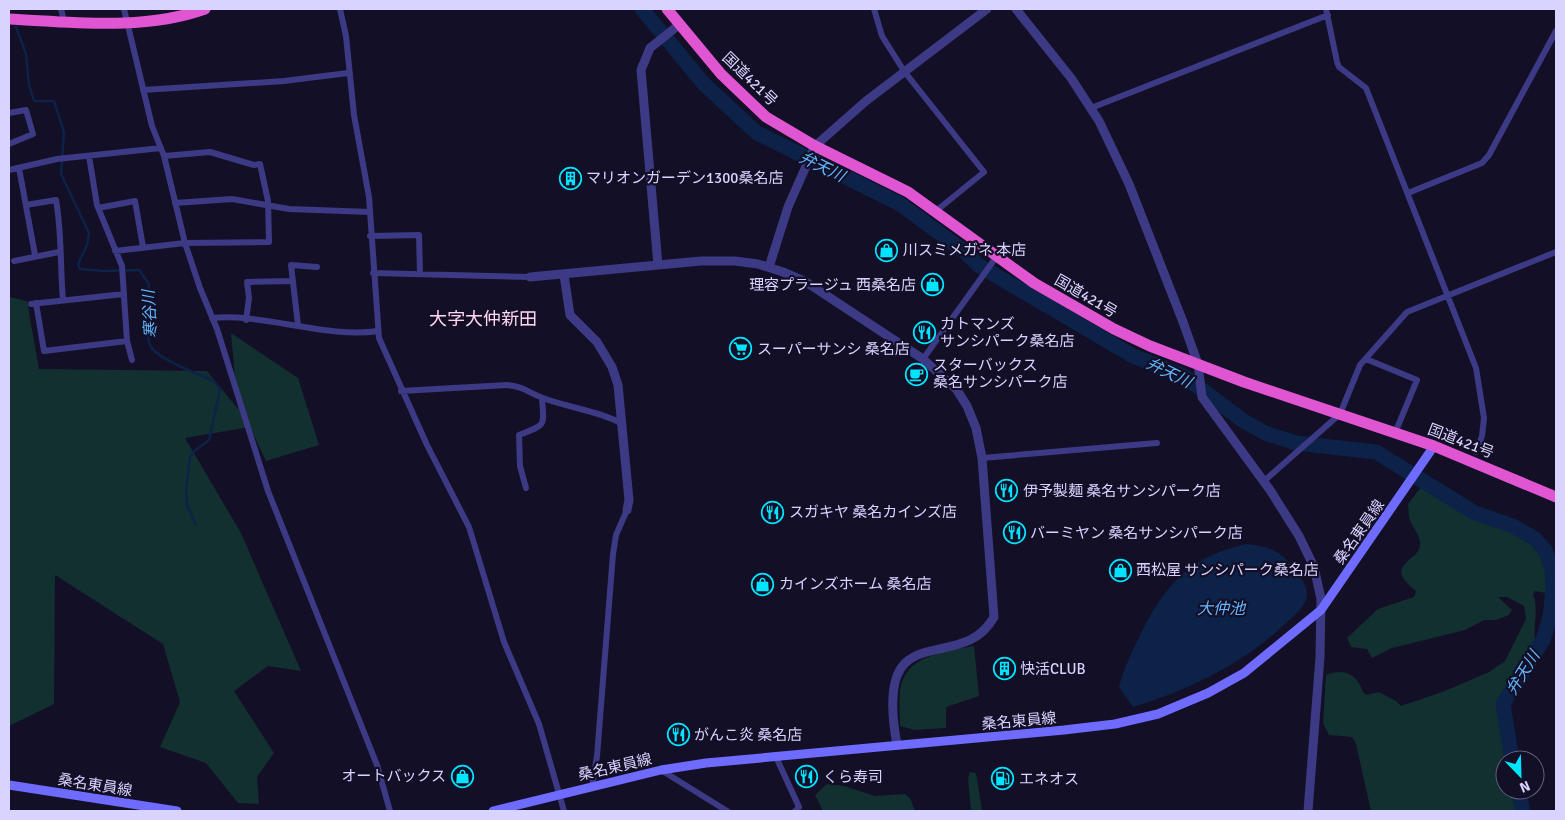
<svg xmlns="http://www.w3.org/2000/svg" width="1565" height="820" viewBox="0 0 1565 820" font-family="Signika,'Noto Sans JP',sans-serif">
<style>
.green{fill:#12302f}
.water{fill:#0c2248}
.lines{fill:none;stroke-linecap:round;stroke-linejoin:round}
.stream{stroke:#0c2248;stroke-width:2.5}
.river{stroke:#0c2248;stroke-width:15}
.minor{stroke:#3d3a85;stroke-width:6}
.tertiary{stroke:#3d3a85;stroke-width:9}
.secondary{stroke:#6f6bff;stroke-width:9}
.trunk{stroke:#e055d1;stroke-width:11}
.labels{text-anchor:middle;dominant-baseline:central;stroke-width:4.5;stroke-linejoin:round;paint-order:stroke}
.street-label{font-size:15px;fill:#d9d4ff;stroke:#130f26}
.poi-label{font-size:15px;fill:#d9d4ff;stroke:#130f26;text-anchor:start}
.water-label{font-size:16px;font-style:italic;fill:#62b6ff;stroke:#130f26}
.quarter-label{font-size:18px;fill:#ffd6f0;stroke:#130f26}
</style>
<rect width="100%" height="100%" fill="#130f26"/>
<!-- green -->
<path class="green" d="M 9,297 L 27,301 L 39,369 L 207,371 L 238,409 L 231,333 L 298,378 L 319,445 L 266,461 L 250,427 L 185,438 L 241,533 L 301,671 L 268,666 L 234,691 L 274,753 L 257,777 L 259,804 L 238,803 L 206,763 L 160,747 L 180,702 L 163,644 L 55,575 L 54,704 L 9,726 Z
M 1421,487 C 1438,496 1456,509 1474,517 C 1524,538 1548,529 1551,594 L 1535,591 L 1533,594 C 1539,609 1533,625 1535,641 C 1529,652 1525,656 1522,668 C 1519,681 1503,691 1500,706 L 1509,760 L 1505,760 L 1505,790 L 1515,790 L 1519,811 L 1371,811 L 1356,744 L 1352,737 L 1329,735 L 1323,723 L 1326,675 C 1337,670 1351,671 1358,682 C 1362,687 1361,691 1366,695 L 1379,692 L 1396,701 L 1401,706 L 1445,691 L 1489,672 L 1505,661 L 1526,619 L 1524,606 L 1507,597 L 1498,597 L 1512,610 L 1509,615 L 1496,620 L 1484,620 L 1465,630 L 1392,648 L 1372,658 L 1367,649 L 1351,647 L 1347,638 L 1378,609 L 1414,597 L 1416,591 C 1381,564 1420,561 1420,545 C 1421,535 1412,528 1410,520 C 1408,515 1409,509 1408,504 Z
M 974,646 L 979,696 L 946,707 L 946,728 L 914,730 L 900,726 C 900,715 899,702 900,691 C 904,655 946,651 974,646 Z
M 970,772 L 976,773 L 982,810 L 984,811 L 971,811 L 968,778 Z
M 827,784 L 844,786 L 875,796 L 905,794 L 910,798 L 915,811 L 823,811 L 815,795 Z"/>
<!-- water -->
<path class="water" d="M 1246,544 C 1273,547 1280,551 1297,572 C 1302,579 1308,588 1307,597 C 1304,608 1294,616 1286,623 C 1243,664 1189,690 1133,707 L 1119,687 C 1124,667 1133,650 1142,631 C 1167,582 1192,556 1246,544 Z"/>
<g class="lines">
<!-- stream -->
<path class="stream" d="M 16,27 L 26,54 L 29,85 L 34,101 L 54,101 L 64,132 L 61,174 L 89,233 L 87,245 L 78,264 L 80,269 L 104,271 L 139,270 L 149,284 C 148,303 142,329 151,347 C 158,358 190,371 202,376 C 210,379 216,381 220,390 L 209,440 L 193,452 L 190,458 L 186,490 L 187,505 L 196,525"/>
<!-- river -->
<path class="river" d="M 642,9 L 704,84 L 757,133 L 900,204 L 965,252 L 978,265 L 1133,356 L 1184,376 L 1242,420 L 1265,433 L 1296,443 L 1376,452 L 1475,513 L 1513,526 L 1534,538 L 1545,550 L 1552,568 L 1553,590 L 1550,617 L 1543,640 L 1503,704 L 1512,760
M 1518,790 L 1523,811"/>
<!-- minor -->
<path class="minor" d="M 61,9 L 64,21
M 124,9 L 152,126 L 164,156 L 185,243 L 200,288 L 217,329 L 268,491 L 377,765 L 390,811
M 340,9 L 346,36 L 354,115 L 369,197 L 379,338 L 427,445 L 469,527 L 504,642 L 539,724 L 564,811
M 874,9 L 882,36 L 904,71 L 984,172 L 936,211
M 1326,9 L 1337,62 L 1339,67 L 1366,88 L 1476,368 L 1484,418 L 1482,436 L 1476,452
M 143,90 L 284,81 L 348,73
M 1091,108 L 1328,15
M 9,113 L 26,110 L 33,134 L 9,144
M 89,156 L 97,205 L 122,266 L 127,341 L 132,360
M 19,168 L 35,255
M 9,170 L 57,159 L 161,148
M 1408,193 L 1482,163 L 1489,155 L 1556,31
M 175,203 L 232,199 L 289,209 L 370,212
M 26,205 L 56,200 C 62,233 60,267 63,300
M 98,208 L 135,201 L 143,247
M 370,236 L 419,235 L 420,274
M 115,251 L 185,243 L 269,242 L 268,201 L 260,164 L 254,165 L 210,152 L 164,156
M 14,261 L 59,252
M 373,273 L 530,277
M 36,303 L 44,351 L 127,341
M 31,304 L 124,294
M 212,318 C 264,313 328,339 378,331
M 246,320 L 249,298 L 247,282 L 292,281
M 298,325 L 291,265 L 317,267
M 923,359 L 997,256
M 1366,359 L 1417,380 L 1395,433
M 401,391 L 507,385 C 526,387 528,393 543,398 C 569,408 596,410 621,423
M 982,458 L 1157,443
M 1263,482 L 1340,414 L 1360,365 L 1407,312 L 1556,252
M 526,488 L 520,466 L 519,435 C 547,424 544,427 542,398
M 776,757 L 799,807 L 795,811
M 661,770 L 727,811
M 592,786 L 597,756 L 613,554 L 616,535 L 627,510"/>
<!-- tertiary -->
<path class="tertiary" d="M 1016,9 L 1071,78 L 1099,121 L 1129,184 L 1183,322 L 1198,364 L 1202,397 L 1270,490 L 1299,536 L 1314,567 L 1321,599 L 1320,657 L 1308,811
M 658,265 L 641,70 L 650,48 L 680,24
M 769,267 L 788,207 L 815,146 L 866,101 L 987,9
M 564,275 L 570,315 L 597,342 L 612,367 L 618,385 L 629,500 L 627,510
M 530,277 L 701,261 L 735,261 L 758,264 L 783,272 L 806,282 L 923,359 L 957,390 L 967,406 L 976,428 L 982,458 L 994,617 C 960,678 872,609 897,745"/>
<!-- secondary -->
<path class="secondary" d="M 9,785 L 177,811
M 493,811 L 661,770 L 706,763 L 1064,730 L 1115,724 L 1158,714 L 1208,693 L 1244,673 L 1321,610 L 1434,446"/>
<!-- trunk -->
<path class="trunk" d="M 667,9 L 721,74 L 766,117 L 815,146 L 908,192 L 1034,283 L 1114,329 L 1150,346 L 1244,382 L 1434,446 L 1556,497
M 9,19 C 73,22 143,31 205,9"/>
</g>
<!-- icons -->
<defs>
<symbol id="building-ring" viewBox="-11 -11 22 22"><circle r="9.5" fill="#130f26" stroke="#00e5ff" stroke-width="1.5"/><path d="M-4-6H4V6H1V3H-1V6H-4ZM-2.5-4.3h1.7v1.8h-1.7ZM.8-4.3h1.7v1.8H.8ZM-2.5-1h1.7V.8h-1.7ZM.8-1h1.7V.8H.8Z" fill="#00e5ff"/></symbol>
<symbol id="shop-ring" viewBox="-11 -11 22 22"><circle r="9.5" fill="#130f26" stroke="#00e5ff" stroke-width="1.5"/><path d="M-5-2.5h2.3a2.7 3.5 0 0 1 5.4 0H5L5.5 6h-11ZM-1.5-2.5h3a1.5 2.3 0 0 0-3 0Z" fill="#00e5ff"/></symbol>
<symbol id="restaurant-ring" viewBox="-11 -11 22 22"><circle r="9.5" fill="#130f26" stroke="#00e5ff" stroke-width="1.5"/><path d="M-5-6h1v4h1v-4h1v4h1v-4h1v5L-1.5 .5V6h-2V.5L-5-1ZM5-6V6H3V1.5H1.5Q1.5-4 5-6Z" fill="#00e5ff"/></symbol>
<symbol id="supermarket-ring" viewBox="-11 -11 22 22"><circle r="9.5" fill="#130f26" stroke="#00e5ff" stroke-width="1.5"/><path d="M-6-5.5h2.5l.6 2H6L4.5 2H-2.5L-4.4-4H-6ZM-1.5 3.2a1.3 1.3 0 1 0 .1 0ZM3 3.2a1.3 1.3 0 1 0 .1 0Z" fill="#00e5ff"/></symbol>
<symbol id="cafe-ring" viewBox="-11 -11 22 22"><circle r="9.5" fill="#130f26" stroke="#00e5ff" stroke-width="1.5"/><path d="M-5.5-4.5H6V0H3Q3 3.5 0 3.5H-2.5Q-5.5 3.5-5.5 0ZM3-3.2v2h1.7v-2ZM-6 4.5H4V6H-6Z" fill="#00e5ff"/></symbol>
<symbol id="fuel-ring" viewBox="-11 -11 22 22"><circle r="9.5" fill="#130f26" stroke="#00e5ff" stroke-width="1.5"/><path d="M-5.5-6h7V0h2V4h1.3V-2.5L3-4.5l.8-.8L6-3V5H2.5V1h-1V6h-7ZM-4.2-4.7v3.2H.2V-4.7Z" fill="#00e5ff"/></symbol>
</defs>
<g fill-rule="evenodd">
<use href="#building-ring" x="558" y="166" width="25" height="25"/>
<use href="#shop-ring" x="874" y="238" width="25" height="25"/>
<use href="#shop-ring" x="920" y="272" width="25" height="25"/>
<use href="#restaurant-ring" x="912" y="320" width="25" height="25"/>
<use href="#supermarket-ring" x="728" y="336" width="25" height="25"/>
<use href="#cafe-ring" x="904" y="362" width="25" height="25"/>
<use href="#restaurant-ring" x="994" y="478" width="25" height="25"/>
<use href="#restaurant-ring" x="760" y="500" width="25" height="25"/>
<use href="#restaurant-ring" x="1002" y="520" width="25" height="25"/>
<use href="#shop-ring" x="1108" y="558" width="25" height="25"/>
<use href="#shop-ring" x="750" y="572" width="25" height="25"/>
<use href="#building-ring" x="992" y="656" width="25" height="25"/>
<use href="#restaurant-ring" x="666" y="722" width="25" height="25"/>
<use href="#shop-ring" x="450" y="764" width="25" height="25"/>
<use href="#restaurant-ring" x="794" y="764" width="25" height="25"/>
<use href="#fuel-ring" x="990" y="766" width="25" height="25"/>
</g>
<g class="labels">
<!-- street labels -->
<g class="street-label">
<text transform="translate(750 79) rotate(44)">国道421号</text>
<text transform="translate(1086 296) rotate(30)">国道421号</text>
<text transform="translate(1461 441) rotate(21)">国道421号</text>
<text transform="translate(1359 532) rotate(-55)">桑名東員線</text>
<text transform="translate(1019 721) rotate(-5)">桑名東員線</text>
<text transform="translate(615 767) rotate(-13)">桑名東員線</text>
<text transform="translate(95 785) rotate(9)">桑名東員線</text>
</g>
<!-- poi labels -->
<g class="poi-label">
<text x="586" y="178">マリオンガーデン1300桑名店</text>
<text x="903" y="250">川スミメガネ 本店</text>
<text x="916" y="285" text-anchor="end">理容プラージュ 西桑名店</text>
<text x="940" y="324">カトマンズ<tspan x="940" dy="17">サンシパーク桑名店</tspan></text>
<text x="757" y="349">スーパーサンシ 桑名店</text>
<text x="933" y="365">スターバックス<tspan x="933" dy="17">桑名サンシパーク店</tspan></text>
<text x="1023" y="491">伊予製麺 桑名サンシパーク店</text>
<text x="789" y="512">スガキヤ 桑名カインズ店</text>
<text x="1030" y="533">バーミヤン 桑名サンシパーク店</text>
<text x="1136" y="570">西松屋 サンシパーク桑名店</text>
<text x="779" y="584">カインズホーム 桑名店</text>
<text x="1020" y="669">快活CLUB</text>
<text x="694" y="735">がんこ炎 桑名店</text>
<text x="446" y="776" text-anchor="end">オートバックス</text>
<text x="823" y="777">くら寿司</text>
<text x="1019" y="779">エネオス</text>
</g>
<!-- water labels -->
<g class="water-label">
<text transform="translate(822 167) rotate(26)">弁天川</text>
<text transform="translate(150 314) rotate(-93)">寒谷川</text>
<text transform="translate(1169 373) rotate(26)">弁天川</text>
<text x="1221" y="609">大仲池</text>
<text transform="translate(1523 673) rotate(-58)">弁天川</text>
</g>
<!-- quarter labels -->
<g class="quarter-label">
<text x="483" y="319">大字大仲新田</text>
</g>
</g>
<!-- border -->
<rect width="1565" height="820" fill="none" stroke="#d9d4ff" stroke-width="20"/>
<!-- north arrow -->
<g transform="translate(1520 775) rotate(157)"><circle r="24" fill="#130f26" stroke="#625e7d"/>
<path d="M0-4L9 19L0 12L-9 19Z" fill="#00e5ff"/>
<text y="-8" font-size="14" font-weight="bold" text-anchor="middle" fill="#d9d4ff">N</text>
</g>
</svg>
